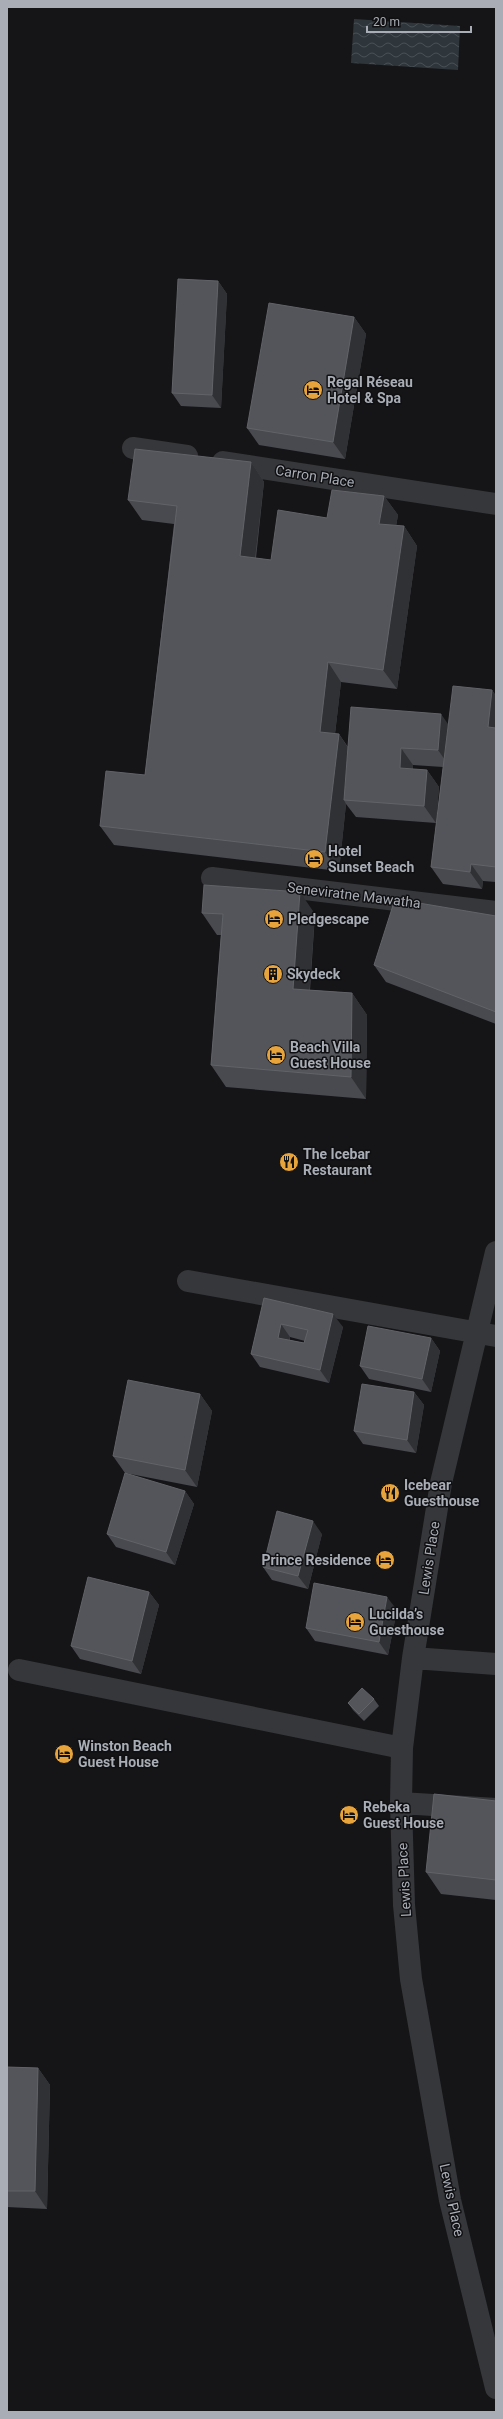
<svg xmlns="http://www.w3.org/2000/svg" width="503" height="2419" viewBox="0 0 503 2419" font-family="Roboto,sans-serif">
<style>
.water{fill:url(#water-waves)}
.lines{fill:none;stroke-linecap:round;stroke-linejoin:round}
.minor{stroke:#36373b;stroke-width:22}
.wall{fill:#494a4f;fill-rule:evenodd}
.shaded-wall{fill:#303134}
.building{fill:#53555a;stroke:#616368;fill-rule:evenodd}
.labels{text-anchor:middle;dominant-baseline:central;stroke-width:3;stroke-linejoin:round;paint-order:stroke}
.poi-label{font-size:14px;font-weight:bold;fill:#a8adb6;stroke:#101012;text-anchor:start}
.street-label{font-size:14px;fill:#a8adb6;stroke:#101012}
</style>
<defs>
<pattern id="water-waves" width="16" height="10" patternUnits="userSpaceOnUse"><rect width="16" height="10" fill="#2e363c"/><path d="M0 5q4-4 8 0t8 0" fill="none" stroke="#495056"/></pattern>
</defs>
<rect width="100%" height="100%" fill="#151517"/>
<!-- water -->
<path class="water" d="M 354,19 L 460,26 L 458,70 L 351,63 Z"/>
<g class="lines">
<!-- minor -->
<path class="minor" d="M 133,448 L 187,456
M 223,462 L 496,504
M 212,878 L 496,912
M 496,1252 L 441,1483 L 413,1658 L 402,1748 L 401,1803 L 404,1905 L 411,1979 L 450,2200 L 496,2388
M 188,1281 L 496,1336
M 413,1658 L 496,1664
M 19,1670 L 402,1748
M 401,1803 L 496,1809"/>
</g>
<!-- wall -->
<path class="wall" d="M 218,281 L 227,294 L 221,408 L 181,406 L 172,393 Z
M 354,317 L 366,334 L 345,459 L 259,445 L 247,428 Z
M 251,462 L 264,482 L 256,558 L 271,560 L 327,518 L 384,496 L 398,515 L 396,526 L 404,526 L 417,546 L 397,689 L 341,682 L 335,734 L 339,734 L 348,747 L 448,724 L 492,690 L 496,696 L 496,882 L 483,881 L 482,889 L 443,884 L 431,867 L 443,767 L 413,765 L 413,769 L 427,770 L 439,787 L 436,823 L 356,817 L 346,804 L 339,871 L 114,845 L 100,826 L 145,775 L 174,524 L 142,520 L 128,500 Z
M 202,913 L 315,914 L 310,990 L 352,993 L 367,1015 L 366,1099 L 226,1087 L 211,1065 L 221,935 L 217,935 Z
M 496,916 L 496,1024 L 386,982 L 374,965 Z
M 264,1298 L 343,1327 L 329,1383 L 260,1367 L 251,1354 ZM 290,1337 L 305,1341 L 304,1343 L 290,1340 Z
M 431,1338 L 440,1351 L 431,1392 L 369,1379 L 360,1366 Z
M 414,1392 L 424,1405 L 416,1453 L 363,1444 L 354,1431 Z
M 200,1394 L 212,1411 L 197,1487 L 125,1473 L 113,1456 Z
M 185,1491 L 194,1504 L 175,1565 L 116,1547 L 107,1534 Z
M 322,1534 L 308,1589 L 272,1580 L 263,1567 Z
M 149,1592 L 159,1605 L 141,1674 L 80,1659 L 71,1646 Z
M 397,1610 L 388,1655 L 315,1641 L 306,1628 Z
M 374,1699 L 379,1706 L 364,1721 L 353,1710 L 348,1703 Z
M 496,1801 L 496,1900 L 441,1894 L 426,1872 Z
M 7,2067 L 38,2068 L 50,2085 L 47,2209 L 7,2207 Z"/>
<!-- shaded-wall -->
<path class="shaded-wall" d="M 218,281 L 227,294 L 221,408 L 212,395 Z
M 354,317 L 366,334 L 345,459 L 333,442 Z
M 251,462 L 264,482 L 253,576 L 240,556 Z
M 384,496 L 398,515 L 393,544 L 379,524 Z
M 404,526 L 417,546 L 397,689 L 383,670 Z
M 328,662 L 341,682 L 333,751 L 320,732 Z
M 492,690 L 496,696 L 496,739 L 488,727 Z
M 441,714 L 453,731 L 450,767 L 438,750 Z
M 339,734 L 352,754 L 344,800 L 346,804 L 339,871 L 325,852 Z
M 401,748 L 413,765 L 412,785 L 400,768 Z
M 427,770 L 439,787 L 436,823 L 424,806 Z
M 471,864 L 483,881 L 482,889 L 470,872 Z
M 300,892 L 315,914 L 308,1011 L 293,989 Z
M 352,993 L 367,1015 L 366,1099 L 351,1077 Z
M 333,1314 L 343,1327 L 329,1383 L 320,1370 Z
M 281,1324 L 290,1337 L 287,1351 L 278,1338 Z
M 431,1338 L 440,1351 L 431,1392 L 422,1379 Z
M 414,1392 L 424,1405 L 416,1453 L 407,1440 Z
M 200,1394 L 212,1411 L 197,1487 L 185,1470 Z
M 185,1491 L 194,1504 L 175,1565 L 166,1552 Z
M 313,1521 L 322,1534 L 308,1589 L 298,1576 Z
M 149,1592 L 159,1605 L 141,1674 L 132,1661 Z
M 387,1597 L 397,1610 L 388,1655 L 379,1642 Z
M 38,2068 L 50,2085 L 47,2209 L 35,2191 Z"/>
<!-- building -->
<path class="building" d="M 178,279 L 218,281 L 212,395 L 172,393 Z
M 269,303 L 354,317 L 333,442 L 247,428 Z
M 135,449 L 251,462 L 240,556 L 271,560 L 278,510 L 327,518 L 332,490 L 384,496 L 379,524 L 404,526 L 383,670 L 328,662 L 320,732 L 339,734 L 325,852 L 100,826 L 106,771 L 145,775 L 177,506 L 128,500 Z
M 453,686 L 492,690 L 488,727 L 496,728 L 496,867 L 471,864 L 470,872 L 431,867 Z
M 351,707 L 441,714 L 438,750 L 401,748 L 400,768 L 427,770 L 424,806 L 344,800 Z
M 204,885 L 300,892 L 293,989 L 352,993 L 351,1077 L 211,1065 L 223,914 L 202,913 Z
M 395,899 L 496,916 L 496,1012 L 374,965 Z
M 264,1298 L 333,1314 L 320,1370 L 251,1354 ZM 281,1324 L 308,1330 L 304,1343 L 278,1338 Z
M 368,1326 L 431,1338 L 422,1379 L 360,1366 Z
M 128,1380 L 200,1394 L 185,1470 L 113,1456 Z
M 362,1384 L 414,1392 L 407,1440 L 354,1431 Z
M 125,1473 L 185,1491 L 166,1552 L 107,1534 Z
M 277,1511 L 313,1521 L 298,1576 L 263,1567 Z
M 88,1577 L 149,1592 L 132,1661 L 71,1646 Z
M 314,1583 L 387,1597 L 379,1642 L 306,1628 Z
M 362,1688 L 374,1699 L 359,1714 L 348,1703 Z
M 434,1794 L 496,1801 L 496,1880 L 426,1872 Z
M 7,2067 L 38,2068 L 35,2191 L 7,2191 Z"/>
<!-- icons -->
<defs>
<symbol id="hotel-disc" viewBox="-11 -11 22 22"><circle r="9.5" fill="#e7a43d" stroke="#101012"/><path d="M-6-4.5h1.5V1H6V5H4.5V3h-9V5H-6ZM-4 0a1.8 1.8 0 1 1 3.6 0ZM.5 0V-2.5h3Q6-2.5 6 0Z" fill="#111"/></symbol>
<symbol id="building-disc" viewBox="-11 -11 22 22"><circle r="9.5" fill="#e7a43d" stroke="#101012"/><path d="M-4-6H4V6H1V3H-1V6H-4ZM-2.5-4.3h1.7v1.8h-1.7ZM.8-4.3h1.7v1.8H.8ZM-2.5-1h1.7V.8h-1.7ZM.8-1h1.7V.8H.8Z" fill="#111"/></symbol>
<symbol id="restaurant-disc" viewBox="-11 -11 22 22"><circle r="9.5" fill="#e7a43d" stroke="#101012"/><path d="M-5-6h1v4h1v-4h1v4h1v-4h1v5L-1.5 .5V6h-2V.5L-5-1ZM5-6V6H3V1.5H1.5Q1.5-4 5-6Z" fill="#111"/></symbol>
</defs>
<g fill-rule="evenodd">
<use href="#hotel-disc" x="302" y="379" width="22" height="22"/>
<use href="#hotel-disc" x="303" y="848" width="22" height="22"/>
<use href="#hotel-disc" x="263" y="908" width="22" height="22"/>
<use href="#building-disc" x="262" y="963" width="22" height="22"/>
<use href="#hotel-disc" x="265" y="1044" width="22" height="22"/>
<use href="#restaurant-disc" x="278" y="1151" width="22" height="22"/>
<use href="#restaurant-disc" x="379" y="1482" width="22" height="22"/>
<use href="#hotel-disc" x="374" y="1549" width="22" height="22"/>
<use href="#hotel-disc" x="344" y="1611" width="22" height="22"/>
<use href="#hotel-disc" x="53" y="1743" width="22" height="22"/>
<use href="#hotel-disc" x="338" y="1804" width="22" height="22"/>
</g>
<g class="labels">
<!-- poi labels -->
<g class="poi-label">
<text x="327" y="382">Regal Réseau<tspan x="327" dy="16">Hotel &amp; Spa</tspan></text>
<text x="328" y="851">Hotel<tspan x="328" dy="16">Sunset Beach</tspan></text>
<text x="288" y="919">Pledgescape</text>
<text x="287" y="974">Skydeck</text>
<text x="290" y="1047">Beach Villa<tspan x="290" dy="16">Guest House</tspan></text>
<text x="303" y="1154">The Icebar<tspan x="303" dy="16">Restaurant</tspan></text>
<text x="404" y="1485">Icebear<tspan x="404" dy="16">Guesthouse</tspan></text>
<text x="371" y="1560" text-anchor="end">Prince Residence</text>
<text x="369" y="1614">Lucilda’s<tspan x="369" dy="16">Guesthouse</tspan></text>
<text x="78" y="1746">Winston Beach<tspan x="78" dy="16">Guest House</tspan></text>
<text x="363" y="1807">Rebeka<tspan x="363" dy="16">Guest House</tspan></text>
</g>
<!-- street labels -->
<g class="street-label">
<text transform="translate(315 476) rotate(9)">Carron Place</text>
<text transform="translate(354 895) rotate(7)">Seneviratne Mawatha</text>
<text transform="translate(429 1558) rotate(-81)">Lewis Place</text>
<text transform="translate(404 1880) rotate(-93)">Lewis Place</text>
<text transform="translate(452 2200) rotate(78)">Lewis Place</text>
</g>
</g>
<!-- border -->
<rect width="503" height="2419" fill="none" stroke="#a8adb6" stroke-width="16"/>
<!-- scale -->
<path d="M367 26v6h104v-6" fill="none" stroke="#a8adb6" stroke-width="2"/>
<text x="373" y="26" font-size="12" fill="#a8adb6" stroke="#101012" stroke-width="3" paint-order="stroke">20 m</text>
</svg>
